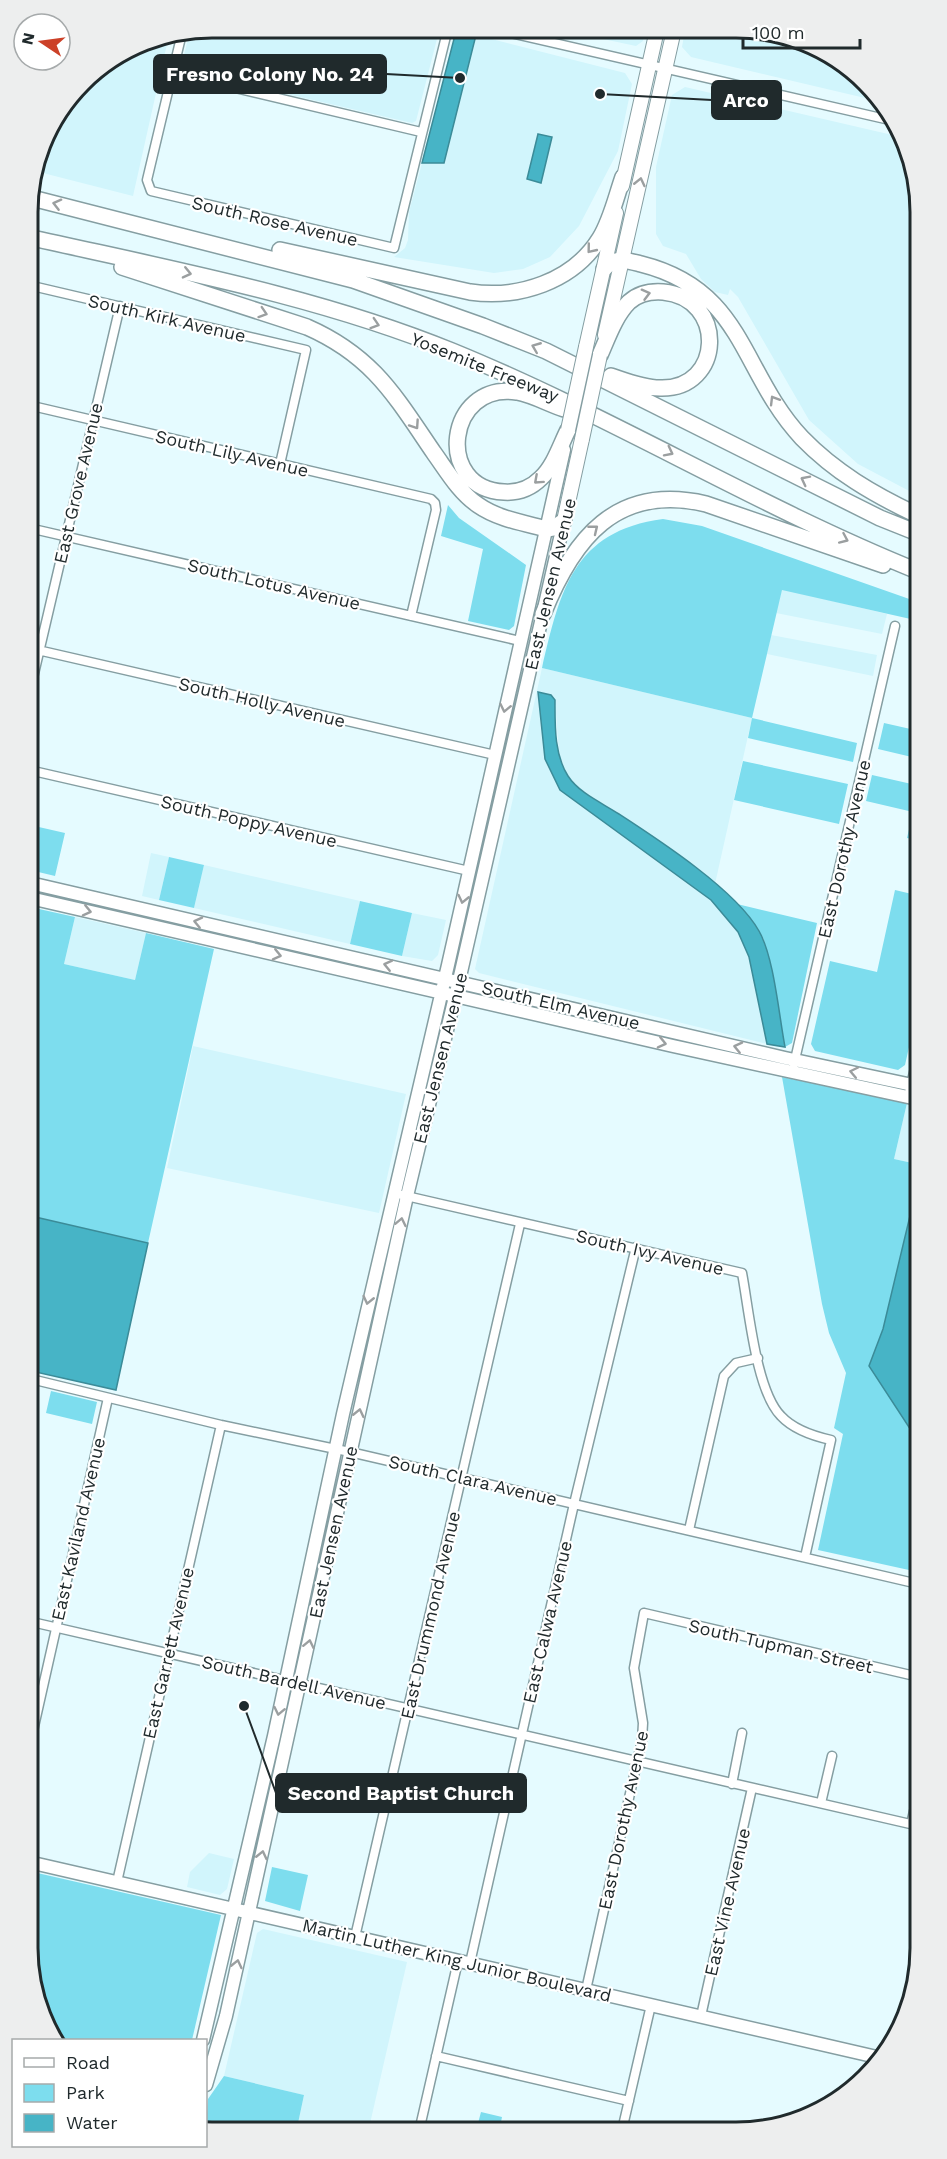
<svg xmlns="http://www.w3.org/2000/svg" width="947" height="2159" viewBox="0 0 947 2159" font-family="'Work Sans',sans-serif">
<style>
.built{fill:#d1f5fc}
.green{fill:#7dddee}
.water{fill:#47b4c6;stroke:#3b8b98;stroke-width:1.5}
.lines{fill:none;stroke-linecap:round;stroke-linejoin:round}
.street-casing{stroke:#859ea2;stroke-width:11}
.secondary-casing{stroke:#859ea2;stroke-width:15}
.primary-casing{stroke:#859ea2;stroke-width:16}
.highway-casing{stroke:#859ea2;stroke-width:18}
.street{stroke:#fff;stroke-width:8}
.secondary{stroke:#fff;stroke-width:12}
.primary{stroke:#fff;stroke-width:14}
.highway{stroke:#fff;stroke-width:15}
.primary-bridge-casing{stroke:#859ea2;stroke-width:16;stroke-linecap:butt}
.primary-bridge{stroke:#fff;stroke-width:14}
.oneway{stroke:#9b9fa0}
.labels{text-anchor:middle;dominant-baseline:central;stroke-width:4.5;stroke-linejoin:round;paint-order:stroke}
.street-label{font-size:18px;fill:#202a2c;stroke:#fff}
.rim{fill:none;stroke:#202a2c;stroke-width:3}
.leader{fill:none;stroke:#202a2c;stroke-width:2}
.callout-dot{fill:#202a2c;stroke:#fff;stroke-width:2}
.callout{fill:#202a2c;stroke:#202a2c;stroke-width:2}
.callout-label{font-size:20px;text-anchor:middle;font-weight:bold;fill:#fff}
</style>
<rect width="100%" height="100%" fill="#e5fbff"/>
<!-- built -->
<path class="built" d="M 212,27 L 434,28 L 438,35 L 416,121 L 412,123 L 184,70 L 181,67 L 190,31 Z
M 556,29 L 645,30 L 643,41 L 636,46 Z
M 685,30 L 771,30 L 857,73 L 882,102 L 691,57 L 682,47 Z
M 169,35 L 133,196 L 35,171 L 46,130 L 90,73 L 141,41 Z
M 476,35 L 625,73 L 632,84 L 618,151 L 579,226 L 550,257 L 523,269 L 494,273 L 394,257 L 405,248 L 408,240 L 409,212 L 422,163 L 444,162 Z
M 685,87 L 901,137 L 914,164 L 915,494 L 858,464 L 809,420 L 738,297 L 730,289 L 728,295 L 715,292 L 701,279 L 686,254 L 663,246 L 656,234 L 656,167 L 672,95 Z
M 782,589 L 887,614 L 882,634 L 776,613 Z
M 771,635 L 877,655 L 873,676 L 767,654 Z
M 542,668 L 752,718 L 715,884 L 638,827 L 579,788 L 568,776 L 559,755 L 555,700 L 550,695 L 538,693 L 560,790 L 711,900 L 738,932 L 749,957 L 767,1044 L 479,973 L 475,969 Z
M 151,853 L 169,857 L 159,900 L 142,896 Z
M 204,865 L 360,901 L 350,944 L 194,908 Z
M 412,913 L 446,920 L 438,955 L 432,961 L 402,956 Z
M 75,917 L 146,933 L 135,980 L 64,964 Z
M 193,1046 L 406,1094 L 379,1213 L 167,1168 Z
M 907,1103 L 917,1106 L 917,1164 L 894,1159 Z
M 209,1853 L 234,1859 L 227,1889 L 220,1895 L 187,1887 L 190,1872 Z
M 263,1929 L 407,1962 L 369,2128 L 297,2128 L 304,2095 L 224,2076 L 257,1933 Z"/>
<!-- green -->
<path class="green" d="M 448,505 L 459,518 L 526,565 L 514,626 L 509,630 L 468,621 L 483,549 L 441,536 Z
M 663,519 L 702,526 L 915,601 L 915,620 L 782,590 L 752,718 L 857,743 L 853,762 L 748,738 L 752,718 L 542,668 C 560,591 573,531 663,519 Z
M 884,723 L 915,730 L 916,758 L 878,749 Z
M 743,761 L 848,784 L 839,824 L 734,800 Z
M 872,775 L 916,785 L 913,812 L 916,812 L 916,840 L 907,838 L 913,812 L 866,801 Z
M 30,825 L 65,833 L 55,876 L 30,870 Z
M 169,857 L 204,865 L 194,908 L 159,900 Z
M 895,890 L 916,895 L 916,1016 L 905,1065 L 898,1070 L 815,1051 L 811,1044 L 830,961 L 877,972 Z
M 360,901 L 412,913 L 402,956 L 350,944 Z
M 737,904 L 817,923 L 792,1043 L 785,1047 L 764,940 L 758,929 Z
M 30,907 L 75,917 L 64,964 L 135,980 L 146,933 L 214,949 L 148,1243 L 31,1216 Z
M 782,1077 L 907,1103 L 894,1159 L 917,1164 L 918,1572 L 818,1550 L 843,1434 L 834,1428 L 846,1373 L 829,1333 L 822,1304 Z
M 51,1391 L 97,1402 L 92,1424 L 46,1413 Z
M 272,1867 L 308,1875 L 300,1911 L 265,1901 Z
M 33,1872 L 221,1915 L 192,2040 L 52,2040 L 33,1995 Z
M 224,2076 L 304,2095 L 297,2128 L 206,2128 L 208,2099 Z
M 481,2112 L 502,2117 L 500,2127 L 477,2127 Z"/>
<!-- water -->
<path class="water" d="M 465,31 L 476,35 L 444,163 L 422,163 L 455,35 Z
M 538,134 L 552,137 L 541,183 L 527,179 Z
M 538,692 L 551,695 L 555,700 C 555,725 554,754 568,776 C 579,793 602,803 619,814 C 659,840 736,890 759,931 C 774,957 779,1016 785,1047 L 767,1044 L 749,957 L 738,932 L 711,900 L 560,790 L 545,759 Z
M 917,1198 L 918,1441 L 869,1366 L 883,1329 L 914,1199 Z
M 31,1216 L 148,1243 L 116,1390 L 31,1371 Z"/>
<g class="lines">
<defs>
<path id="street" d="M 493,29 L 894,121
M 182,33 L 147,180 L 151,191 L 394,248 L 448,28
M 172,73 L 421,132
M 28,285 L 306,350 L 280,464
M 28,405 L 431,499 L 435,503 L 436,510 L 411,616
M 29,528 L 520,641
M 29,648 L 495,755
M 29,695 L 120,306
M 29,770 L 469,871
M 794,1064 L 895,626
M 908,1097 L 917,1060
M 402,1195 L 742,1273 C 749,1310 756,1391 781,1416 C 794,1430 813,1436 831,1440 L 805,1557
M 31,1379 L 221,1425 L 350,1452 L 914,1583 L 918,1589
M 689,1530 L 724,1376 L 736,1363 L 758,1358
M 32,1622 L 919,1826
M 33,1731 L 108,1398
M 732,1784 L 742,1733
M 821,1803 L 832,1756
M 911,1824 L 919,1790
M 117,1882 L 221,1425
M 355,1937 L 520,1224
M 470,1963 L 574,1504 L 636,1247
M 586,1990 L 642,1740 L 643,1723 L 634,1668 L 644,1613 L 919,1677
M 701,2016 L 752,1788
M 436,2056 L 629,2101
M 623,2126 L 651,2005
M 420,2127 L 458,1961"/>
<path id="secondary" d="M 30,883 L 785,1058 L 917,1086
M 30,898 L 673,1046 L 917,1099
M 33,1863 L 881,2058
M 203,2040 L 274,1736 L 343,1414 L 448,965 L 564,450
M 206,2085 L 226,2016 L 407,1196 L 461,972 L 564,521"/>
<path id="primary" d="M 622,186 L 657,30
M 605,335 L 674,30
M 586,347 L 616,213
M 564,521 L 582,439"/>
<path id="highway" d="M 28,197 L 353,280 L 483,326 L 546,351 L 880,518 L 915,532
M 28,237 C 170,269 317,296 452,351 C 611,416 757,506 915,570
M 280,250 L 470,292 C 518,299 573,282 600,238 C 611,220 616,197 623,177
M 122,267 L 307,327 C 373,356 395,396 434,453 C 447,471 459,492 478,505 C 498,519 524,523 547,529 L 553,528 L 564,521
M 604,269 C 615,256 626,260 641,264 C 745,290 740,372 802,438 C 835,472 873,494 915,514
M 600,355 C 608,337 615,316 629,302 C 638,294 650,291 663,292 C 727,298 724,390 660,388 C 643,388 626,381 611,376
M 564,409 C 549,404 533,395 517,392 C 446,381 434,489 504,492 C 518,493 531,488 541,478 C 554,466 560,446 568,430
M 543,614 C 573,539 616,483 706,504 L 883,565"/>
</defs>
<!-- street casing -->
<use href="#street" class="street-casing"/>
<!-- secondary casing -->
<use href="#secondary" class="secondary-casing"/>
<!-- primary casing -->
<use href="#primary" class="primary-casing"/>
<!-- highway casing -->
<use href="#highway" class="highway-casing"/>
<!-- street -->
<use href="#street" class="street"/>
<!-- secondary -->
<use href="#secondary" class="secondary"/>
<!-- primary -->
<use href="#primary" class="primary"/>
<!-- highway -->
<use href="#highway" class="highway"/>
<defs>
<path id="primary-bridge" d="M 568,430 L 586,347
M 582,439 L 600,355"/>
</defs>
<!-- primary-bridge casing -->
<use href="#primary-bridge" class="primary-bridge-casing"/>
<!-- primary-bridge -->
<use href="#primary-bridge" class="primary-bridge"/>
</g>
<!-- one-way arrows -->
<defs><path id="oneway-chevron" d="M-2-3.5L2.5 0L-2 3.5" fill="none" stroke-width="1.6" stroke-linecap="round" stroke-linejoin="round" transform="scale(1.5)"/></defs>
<g class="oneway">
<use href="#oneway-chevron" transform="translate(640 182) rotate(-77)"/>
<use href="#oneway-chevron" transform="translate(57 204) rotate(-166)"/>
<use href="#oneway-chevron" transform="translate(591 249) rotate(129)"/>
<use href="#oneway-chevron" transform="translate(187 273) rotate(13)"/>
<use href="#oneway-chevron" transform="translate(646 294) rotate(-15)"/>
<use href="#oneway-chevron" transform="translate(263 313) rotate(18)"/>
<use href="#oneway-chevron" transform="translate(375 324) rotate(18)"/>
<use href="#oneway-chevron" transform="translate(536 347) rotate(-158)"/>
<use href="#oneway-chevron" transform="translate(774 400) rotate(-121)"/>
<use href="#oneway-chevron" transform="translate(415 425) rotate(56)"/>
<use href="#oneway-chevron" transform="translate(669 452) rotate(27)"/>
<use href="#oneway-chevron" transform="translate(538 480) rotate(138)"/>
<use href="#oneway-chevron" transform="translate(805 480) rotate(-153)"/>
<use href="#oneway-chevron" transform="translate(594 529) rotate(-39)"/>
<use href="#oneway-chevron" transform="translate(844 539) rotate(24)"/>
<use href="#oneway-chevron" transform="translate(505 708) rotate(102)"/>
<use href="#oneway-chevron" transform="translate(463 899) rotate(103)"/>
<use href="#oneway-chevron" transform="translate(87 911) rotate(13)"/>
<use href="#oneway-chevron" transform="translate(198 922) rotate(-167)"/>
<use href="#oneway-chevron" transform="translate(277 955) rotate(13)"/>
<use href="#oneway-chevron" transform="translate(388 965) rotate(-167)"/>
<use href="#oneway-chevron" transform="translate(662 1043) rotate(13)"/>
<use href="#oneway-chevron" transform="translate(738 1047) rotate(-167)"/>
<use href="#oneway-chevron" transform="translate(854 1072) rotate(-168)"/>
<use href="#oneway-chevron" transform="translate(401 1222) rotate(-78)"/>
<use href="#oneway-chevron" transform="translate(368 1300) rotate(103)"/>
<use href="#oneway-chevron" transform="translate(359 1413) rotate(-77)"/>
<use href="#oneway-chevron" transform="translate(309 1644) rotate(-78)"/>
<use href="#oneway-chevron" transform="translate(279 1711) rotate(102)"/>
<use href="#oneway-chevron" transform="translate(262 1855) rotate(-77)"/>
<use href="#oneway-chevron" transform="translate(237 1964) rotate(-77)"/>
</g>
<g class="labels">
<!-- street labels -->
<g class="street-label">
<text transform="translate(275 221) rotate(13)">South Rose Avenue</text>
<text transform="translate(167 318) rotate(13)">South Kirk Avenue</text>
<text transform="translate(485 367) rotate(22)">Yosemite Freeway</text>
<text transform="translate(232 453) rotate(13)">South Lily Avenue</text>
<text transform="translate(78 483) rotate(-77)">East Grove Avenue</text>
<text transform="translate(274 584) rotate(13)">South Lotus Avenue</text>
<text transform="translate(550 584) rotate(-77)">East Jensen Avenue</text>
<text transform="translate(262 702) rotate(13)">South Holly Avenue</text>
<text transform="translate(249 821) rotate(13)">South Poppy Avenue</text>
<text transform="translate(844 849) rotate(-77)">East Dorothy Avenue</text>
<text transform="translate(561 1005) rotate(13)">South Elm Avenue</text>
<text transform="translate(440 1058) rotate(-76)">East Jensen Avenue</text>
<text transform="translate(650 1252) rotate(13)">South Ivy Avenue</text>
<text transform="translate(473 1480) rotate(13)">South Clara Avenue</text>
<text transform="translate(78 1529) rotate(-77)">East Kaviland Avenue</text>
<text transform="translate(333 1532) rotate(-78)">East Jensen Avenue</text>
<text transform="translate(430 1615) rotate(-77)">East Drummond Avenue</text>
<text transform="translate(547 1622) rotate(-77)">East Calwa Avenue</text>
<text transform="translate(781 1646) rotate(13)">South Tupman Street</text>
<text transform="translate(168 1653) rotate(-77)">East Garrett Avenue</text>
<text transform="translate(294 1682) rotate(13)">South Bardell Avenue</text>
<text transform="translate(623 1820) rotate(-78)">East Dorothy Avenue</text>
<text transform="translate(727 1902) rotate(-77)">East Vine Avenue</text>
<text transform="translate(457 1960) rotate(13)">Martin Luther King Junior Boulevard</text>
</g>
</g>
<!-- crop -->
<path d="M0 0H947V2159H0ZM212 38H736A174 174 0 0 1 910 212V1948A174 174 0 0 1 736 2122H212A174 174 0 0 1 38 1948V212A174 174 0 0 1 212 38Z" fill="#edeeee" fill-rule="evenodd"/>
<path class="rim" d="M212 38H736A174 174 0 0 1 910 212V1948A174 174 0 0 1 736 2122H212A174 174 0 0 1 38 1948V212A174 174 0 0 1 212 38Z"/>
<!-- callouts -->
<path class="leader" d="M460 78L386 74M600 94L712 100M244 1706L276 1793"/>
<g class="callout-dot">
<circle cx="460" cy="78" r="6"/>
<circle cx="600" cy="94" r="6"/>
<circle cx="244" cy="1706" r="6"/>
</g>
<g class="callout">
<rect x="154" y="55" width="232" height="38" rx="6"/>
<rect x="712" y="81" width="69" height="38" rx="6"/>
<rect x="276" y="1774" width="250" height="38" rx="6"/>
</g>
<g class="callout-label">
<text x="270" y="81">Fresno Colony No. 24</text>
<text x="746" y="107">Arco</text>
<text x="401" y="1800">Second Baptist Church</text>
</g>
<!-- legend -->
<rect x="12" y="2039" width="195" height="108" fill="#ffffff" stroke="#a6aaab" stroke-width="1.5"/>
<rect x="24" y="2058" width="30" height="9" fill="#ffffff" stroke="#a6aaab" stroke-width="1.5"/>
<text x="66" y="2069" font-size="18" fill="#202a2c">Road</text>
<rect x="24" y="2084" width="30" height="18" fill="#7dddee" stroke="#a6aaab" stroke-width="1.5"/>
<text x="66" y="2099" font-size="18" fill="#202a2c">Park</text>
<rect x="24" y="2114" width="30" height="18" fill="#47b4c6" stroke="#a6aaab" stroke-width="1.5"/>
<text x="66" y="2129" font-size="18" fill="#202a2c">Water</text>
<!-- north arrow -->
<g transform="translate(42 42) rotate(283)"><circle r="28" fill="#ffffff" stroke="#a6aaab" stroke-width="1.5"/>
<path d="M0-4.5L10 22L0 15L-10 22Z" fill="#cc4128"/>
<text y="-9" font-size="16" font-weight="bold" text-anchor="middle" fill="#202a2c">N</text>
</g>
<!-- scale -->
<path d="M743 39v9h117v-9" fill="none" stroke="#202a2c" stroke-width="3"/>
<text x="752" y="39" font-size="18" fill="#202a2c" stroke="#ffffff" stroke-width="4.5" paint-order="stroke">100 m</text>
</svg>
